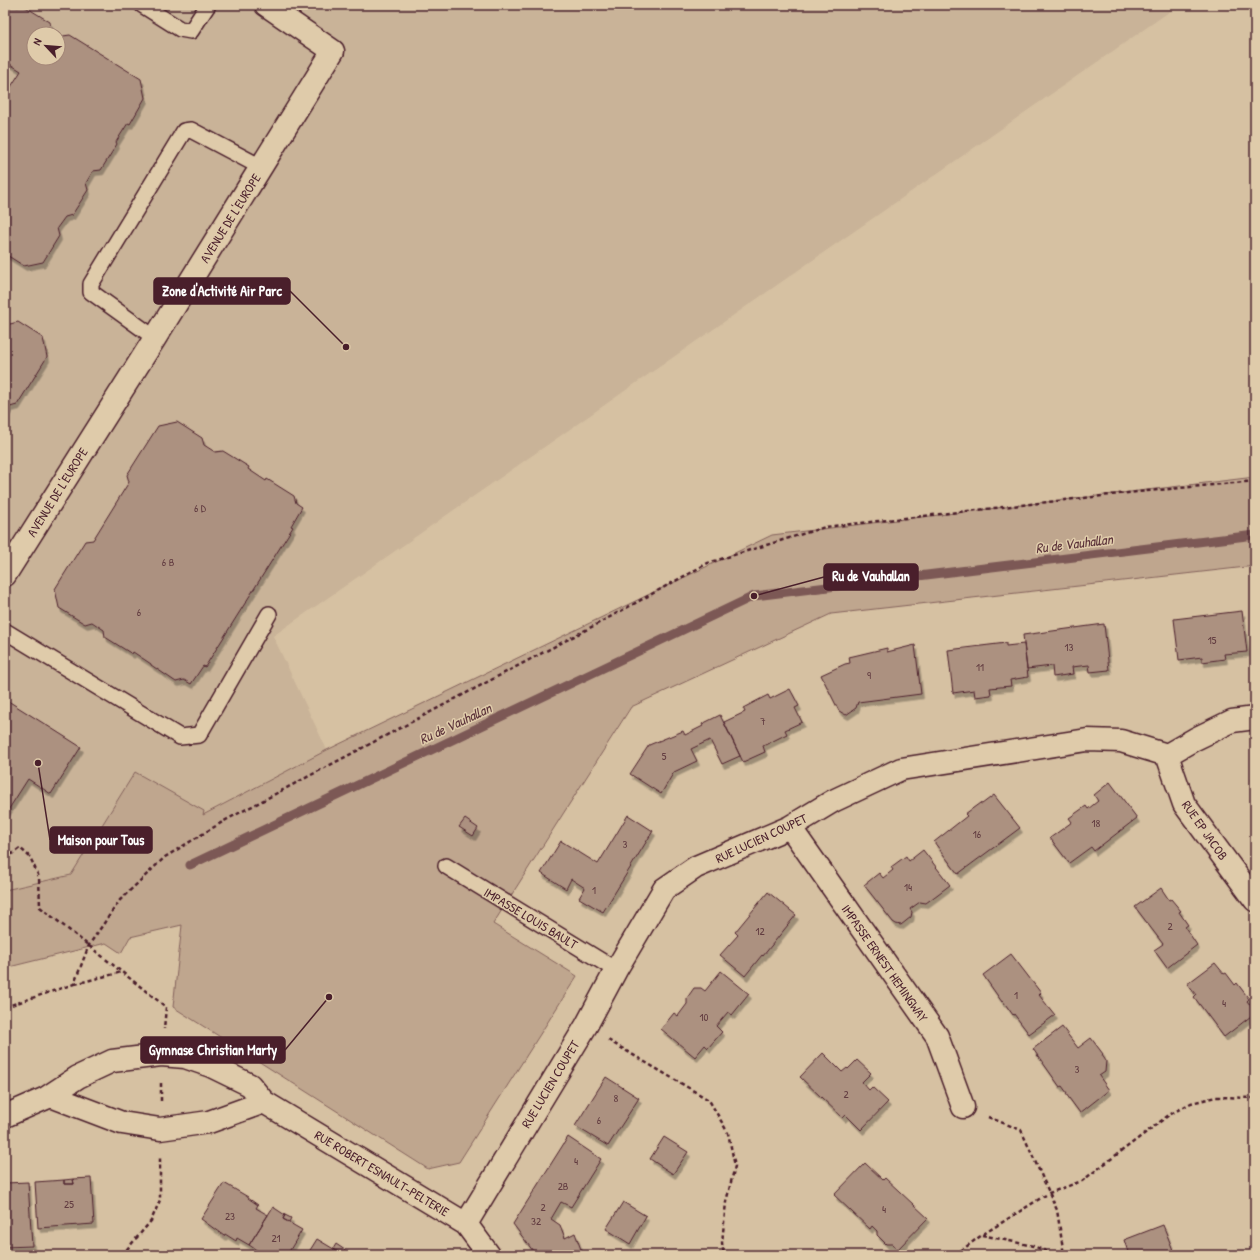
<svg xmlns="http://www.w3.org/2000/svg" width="1260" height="1260" viewBox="0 0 1260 1260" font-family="'Patrick Hand',sans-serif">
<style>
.built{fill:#c9b398;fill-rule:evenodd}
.green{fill:#bfa68e;stroke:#84625c}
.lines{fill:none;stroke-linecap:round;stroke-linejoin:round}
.stream{stroke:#7c5855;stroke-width:9}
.building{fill:#ac9180;stroke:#4a1f2b;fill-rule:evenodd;filter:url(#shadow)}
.lane-casing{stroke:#4a1f2b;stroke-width:18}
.street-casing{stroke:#4a1f2b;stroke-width:25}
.path{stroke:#4a1f2b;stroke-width:2.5;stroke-dasharray:4 3;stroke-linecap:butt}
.lane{stroke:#dfcbaa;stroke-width:15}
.street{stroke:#dfcbaa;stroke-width:22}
.labels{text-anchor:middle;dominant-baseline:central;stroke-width:3;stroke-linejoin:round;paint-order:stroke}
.number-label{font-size:11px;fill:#623c40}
.street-label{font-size:13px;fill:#4a1f2b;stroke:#dfcbaa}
.water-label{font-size:14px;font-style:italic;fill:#5b3239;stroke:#dfcbaa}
.leader{fill:none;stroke:#4a1f2b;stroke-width:1.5}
.callout-dot{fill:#4a1f2b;stroke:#dfcbaa;stroke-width:1.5}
.callout{fill:#4a1f2b;stroke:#4a1f2b;stroke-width:1.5}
.callout-label{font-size:14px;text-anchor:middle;font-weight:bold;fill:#fff}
</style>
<defs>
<filter id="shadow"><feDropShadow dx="2.5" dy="4.5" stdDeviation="0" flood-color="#0004"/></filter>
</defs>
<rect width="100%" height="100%" fill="#d6c1a2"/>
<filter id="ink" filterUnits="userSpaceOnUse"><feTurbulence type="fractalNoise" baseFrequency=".025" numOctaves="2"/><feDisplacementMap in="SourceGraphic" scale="8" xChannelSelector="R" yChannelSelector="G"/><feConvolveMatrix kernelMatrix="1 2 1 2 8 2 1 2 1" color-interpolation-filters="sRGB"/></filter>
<g filter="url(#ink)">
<!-- built -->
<path class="built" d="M 5,5 L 1179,5 L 273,636 L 327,750 L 101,867 L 5,890 ZM 34,34 L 58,34 L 58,58 L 34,58 Z"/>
<!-- green -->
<path class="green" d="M 1255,477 L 1255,566 L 831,614 L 631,707 L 493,924 L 577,976 L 459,1162 L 428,1169 L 173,1007 L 182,925 L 130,937 L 121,953 L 106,943 L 5,968 L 5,890 L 71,875 L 135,772 L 204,811 L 203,815 L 327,750 L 772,535 Z"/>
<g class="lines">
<!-- stream -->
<path class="stream" d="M 190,865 L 754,596 L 1255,535"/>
</g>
<!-- building -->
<path class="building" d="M 8,5 L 13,5 L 17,7 L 24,6 L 50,22 L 51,29 L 63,36 L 70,35 L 141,79 L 145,98 L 130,124 L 128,123 L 116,142 L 117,144 L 101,170 L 93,171 L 86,183 L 88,190 L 72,215 L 65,217 L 57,228 L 59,236 L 43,262 L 24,266 L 5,254 L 5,96 L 21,71 L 5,61 L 5,11 ZM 34,34 L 58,34 L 58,58 L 34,58 Z
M 5,321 L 10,324 L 18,322 L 43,338 L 47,357 L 17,405 L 10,407 L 5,415 Z
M 177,422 L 202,438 L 204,445 L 215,452 L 223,451 L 249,467 L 248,469 L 266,481 L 267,479 L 294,496 L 296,503 L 302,507 L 291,526 L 293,527 L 205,667 L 203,666 L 191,684 L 184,680 L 176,682 L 151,665 L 151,664 L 133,652 L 132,654 L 105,637 L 104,630 L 92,622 L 85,624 L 59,608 L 55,589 L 85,541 L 93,540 L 129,482 L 127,475 L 158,426 Z
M 1242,611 L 1247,652 L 1224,654 L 1225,659 L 1202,662 L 1202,657 L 1179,660 L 1174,619 Z
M 1104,624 L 1109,670 L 1090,672 L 1089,665 L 1072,667 L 1073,674 L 1053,677 L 1052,666 L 1027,669 L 1023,635 Z
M 1006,643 L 1006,646 L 1024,644 L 1028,677 L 1010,680 L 1011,686 L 990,688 L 991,695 L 975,697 L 974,690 L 953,693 L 948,650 Z
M 915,645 L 921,694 L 858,702 L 856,708 L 846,715 L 839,711 L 821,675 L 845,664 L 850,663 L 849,657 L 887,648 L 887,652 Z
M 790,689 L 799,706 L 795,708 L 802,722 L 785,730 L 787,734 L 763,746 L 765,752 L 743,762 L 724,722 L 745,712 L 743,708 L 768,695 L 770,699 Z
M 5,699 L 81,747 L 51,794 L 28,779 L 5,815 Z
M 720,715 L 740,756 L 722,764 L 710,740 L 691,749 L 697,761 L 674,772 L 661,794 L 630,774 L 649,745 L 683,731 L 685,735 L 703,726 L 702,724 Z
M 1255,778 L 1255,803 L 1252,779 Z
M 1110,782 L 1137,818 L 1094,851 L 1091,847 L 1069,863 L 1050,838 L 1072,822 L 1069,818 L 1086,806 L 1088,809 L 1098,801 L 1094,795 Z
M 994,795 L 1020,828 L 958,874 L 934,842 L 967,816 L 965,814 L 980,803 L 982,804 Z
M 628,815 L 653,831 L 603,912 L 579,898 L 585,888 L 571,879 L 566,889 L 541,873 L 561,841 L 598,864 Z
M 465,819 L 478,828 L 473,836 L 459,827 Z
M 923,850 L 950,885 L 926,903 L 920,902 L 910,909 L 912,912 L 911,917 L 901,925 L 896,924 L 893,922 L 864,885 L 879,873 L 883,878 L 893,870 L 891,867 L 906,856 L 909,861 Z
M 1161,888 L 1169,900 L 1171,899 L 1181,911 L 1179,912 L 1188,925 L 1185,927 L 1197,945 L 1167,968 L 1154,950 L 1163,944 L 1135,907 Z
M 768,892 L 796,915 L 763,956 L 762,955 L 745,976 L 720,955 L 738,935 L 735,932 Z
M 1011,954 L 1041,993 L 1039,995 L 1055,1015 L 1029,1034 L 1014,1014 L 1013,1015 L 1003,1001 L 1002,1002 L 983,975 Z
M 1215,963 L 1224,974 L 1226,973 L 1235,985 L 1237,983 L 1249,999 L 1247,1001 L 1255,1011 L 1255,1013 L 1224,1037 L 1194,997 L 1196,995 L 1187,984 Z
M 721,971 L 749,994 L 732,1015 L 728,1012 L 716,1026 L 722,1032 L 708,1048 L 705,1045 L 695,1057 L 661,1029 L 674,1013 L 678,1016 L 687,1004 L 687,998 L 694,988 L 701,988 L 705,991 Z
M 1062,1027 L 1078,1048 L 1091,1038 L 1103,1054 L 1102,1055 L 1106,1061 L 1105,1072 L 1099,1076 L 1109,1090 L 1080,1113 L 1066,1094 L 1067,1093 L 1062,1086 L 1060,1087 L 1033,1049 Z
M 823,1053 L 842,1072 L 847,1068 L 848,1069 L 857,1060 L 871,1073 L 862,1082 L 869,1090 L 872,1087 L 888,1102 L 861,1130 L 846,1115 L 843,1118 L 800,1077 Z
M 606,1077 L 639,1098 L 608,1146 L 575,1126 Z
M 568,1137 L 601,1159 L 571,1207 L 561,1202 L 551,1219 L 560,1225 L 565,1238 L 575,1233 L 583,1255 L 536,1255 L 513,1224 Z
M 664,1137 L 688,1152 L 673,1174 L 650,1159 Z
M 865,1163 L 883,1180 L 885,1178 L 928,1218 L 897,1250 L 892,1244 L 886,1244 L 877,1235 L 877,1231 L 872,1226 L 870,1229 L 834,1195 Z
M 91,1178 L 94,1224 L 38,1228 L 35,1182 L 64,1180 L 64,1184 L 74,1184 L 73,1179 Z
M 73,1179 L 74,1184 L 64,1184 L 64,1180 Z
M 28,1182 L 32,1246 L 5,1247 L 5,1207 L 9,1202 L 5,1200 L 5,1183 Z
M 224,1183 L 248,1197 L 248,1198 L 258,1205 L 256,1208 L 268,1215 L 249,1245 L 237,1238 L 236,1241 L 225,1234 L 224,1236 L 201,1219 Z
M 623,1202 L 646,1216 L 630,1244 L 606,1229 Z
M 273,1207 L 285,1215 L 283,1219 L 302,1230 L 287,1255 L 264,1255 L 249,1245 Z
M 285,1215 L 291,1218 L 289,1222 L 283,1219 Z
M 1163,1225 L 1175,1255 L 1129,1255 L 1124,1240 Z
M 317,1239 L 342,1254 L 345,1250 L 354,1255 L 307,1255 Z
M 336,1244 L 345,1250 L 342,1254 L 333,1249 Z"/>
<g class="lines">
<defs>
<path id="lane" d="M 142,5 L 180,29 L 191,31 L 208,5
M 155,338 L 91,292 L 91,284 L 184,131 L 191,130 L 261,167
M 5,631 L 180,737 L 199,735 L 269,614
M 446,866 L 616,970"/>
<path id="street" d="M 5,575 L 155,338 L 333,51 L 266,5
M 1167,755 L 1184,804 L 1255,900
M 790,827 L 937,1036 L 963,1107
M 51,1096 L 122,1123 L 160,1129 L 209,1122 L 264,1102
M 5,1116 L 46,1098 L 78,1077 L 112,1061 L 161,1055 L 185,1057 L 211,1066 L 250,1085 L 264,1102 L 466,1224 L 489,1255
M 466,1224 L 586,1026 L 616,970 L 664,889 L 696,867 L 790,827 L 833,801 L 901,769 L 1087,740 L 1121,741 L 1167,755 L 1195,739 L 1232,721 L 1255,718"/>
</defs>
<!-- lane casing -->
<use href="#lane" class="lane-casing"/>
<!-- street casing -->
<use href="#street" class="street-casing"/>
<!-- path -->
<path class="path" d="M 5,859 L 20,848 L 30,857 L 39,877 L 40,907 L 166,1007 L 164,1029
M 75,984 L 122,972
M 5,1007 L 74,984 L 89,945 L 120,900 L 165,857 L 224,821 L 599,623 L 708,563 L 825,527 L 1137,492 L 1255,481
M 608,1040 L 709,1100 L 728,1133 L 735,1166 L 726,1202 L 722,1243 L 724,1255
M 161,1101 L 161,1082
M 988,1117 L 1021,1130 L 1057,1210 L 1064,1255
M 982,1235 L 1033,1246 L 1056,1255
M 122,1255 L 151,1221 L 160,1200 L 160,1156
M 955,1255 L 982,1235 L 1049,1193 L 1082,1181 L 1169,1115 L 1191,1103 L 1216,1097 L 1255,1098"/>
<!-- lane -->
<use href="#lane" class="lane"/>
<!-- street -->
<use href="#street" class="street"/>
</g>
</g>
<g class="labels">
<!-- number labels -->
<g class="number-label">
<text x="200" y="508">6 D</text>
<text x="168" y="562">6 B</text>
<text x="139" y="612">6</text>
<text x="1212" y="640">15</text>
<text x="1069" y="647">13</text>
<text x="980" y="667">11</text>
<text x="869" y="675">9</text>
<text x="763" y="721">7</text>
<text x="664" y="756">5</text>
<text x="1096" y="823">18</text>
<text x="977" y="834">16</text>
<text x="625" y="844">3</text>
<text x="908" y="887">14</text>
<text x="594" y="890">1</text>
<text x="1170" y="926">2</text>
<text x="760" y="931">12</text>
<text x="1016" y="995">1</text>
<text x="1224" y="1003">4</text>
<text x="704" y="1017">10</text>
<text x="1077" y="1069">3</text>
<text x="846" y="1094">2</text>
<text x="616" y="1098">8</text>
<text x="599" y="1120">6</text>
<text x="576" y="1161">4</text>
<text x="563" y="1186">2B</text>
<text x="69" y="1204">25</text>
<text x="543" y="1207">2</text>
<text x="884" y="1209">4</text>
<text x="230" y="1216">23</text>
<text x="536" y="1221">32</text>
<text x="276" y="1238">21</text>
</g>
<!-- street labels -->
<g class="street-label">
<text transform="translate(230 218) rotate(-58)">AVENUE DE L'EUROPE</text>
<text transform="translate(57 492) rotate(-58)">AVENUE DE L'EUROPE</text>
<text transform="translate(1205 830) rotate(55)">RUE EP JACOB</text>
<text transform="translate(761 838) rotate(-25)">RUE LUCIEN COUPET</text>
<text transform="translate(531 918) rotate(31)">IMPASSE LOUIS BAULT</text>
<text transform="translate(885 963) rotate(55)">IMPASSE ERNEST HEMINGWAY</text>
<text transform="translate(550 1084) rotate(-59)">RUE LUCIEN COUPET</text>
<text transform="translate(382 1173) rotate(31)">RUE ROBERT ESNAULT-PELTERIE</text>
</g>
<!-- water labels -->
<g class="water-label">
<text transform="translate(1074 543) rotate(-7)">Ru de Vauhallan</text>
<text transform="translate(455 723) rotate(-25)">Ru de Vauhallan</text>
</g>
</g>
<!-- callouts -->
<path class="leader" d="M346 347L290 291M754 596L824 577M38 763L50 840M329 997L285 1050"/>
<g class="callout-dot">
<circle cx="346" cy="347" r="4"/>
<circle cx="754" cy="596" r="4"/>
<circle cx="38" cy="763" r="4"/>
<circle cx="329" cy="997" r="4"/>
</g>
<g class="callout">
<rect x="154" y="278" width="136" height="26" rx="4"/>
<rect x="824" y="564" width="94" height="26" rx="4"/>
<rect x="50" y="827" width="102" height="26" rx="4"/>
<rect x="141" y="1037" width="144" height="26" rx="4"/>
</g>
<g class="callout-label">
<text x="222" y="296">Zone d'Activité Air Parc</text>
<text x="871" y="581">Ru de Vauhallan</text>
<text x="101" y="845">Maison pour Tous</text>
<text x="213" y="1055">Gymnase Christian Marty</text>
</g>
<!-- margin -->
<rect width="1260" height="1260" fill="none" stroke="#dfcbaa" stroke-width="20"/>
<rect x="10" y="10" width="1240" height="1240" fill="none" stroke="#4a1f2b" stroke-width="1.5" filter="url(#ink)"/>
<!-- north arrow -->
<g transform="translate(46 46) rotate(296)"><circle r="19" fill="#dfcbaa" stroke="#a38677"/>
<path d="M0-3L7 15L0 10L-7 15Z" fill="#4a1f2b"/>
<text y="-6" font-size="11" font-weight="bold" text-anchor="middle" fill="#4a1f2b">N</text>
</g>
</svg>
